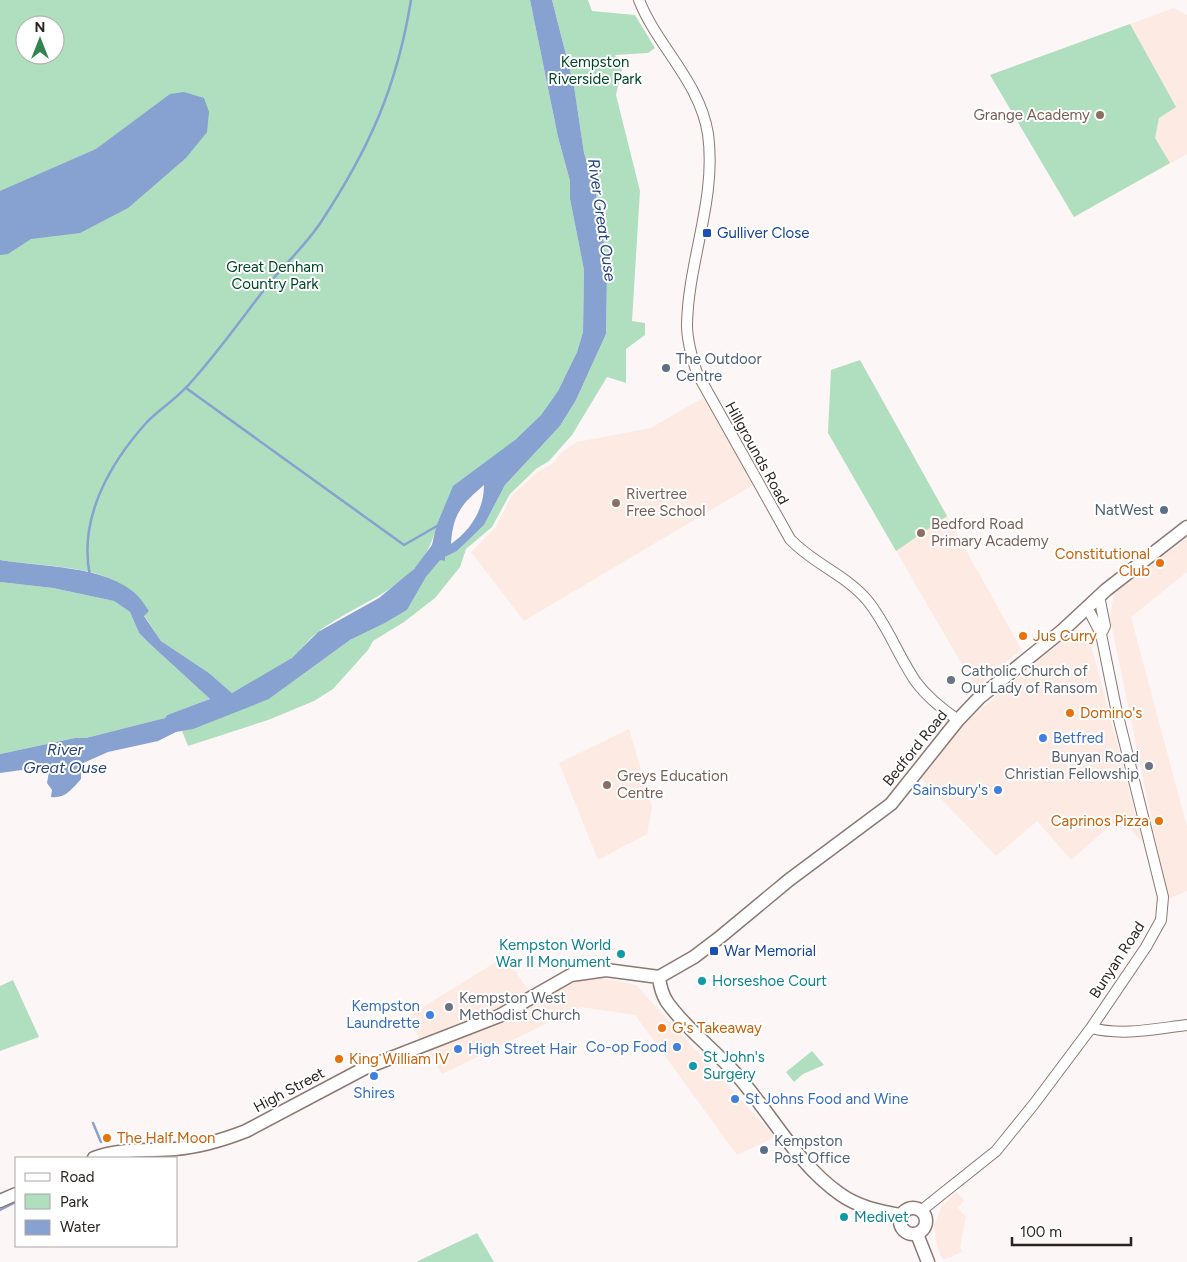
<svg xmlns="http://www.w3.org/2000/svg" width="1187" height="1262" viewBox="0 0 1187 1262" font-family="Figtree,sans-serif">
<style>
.built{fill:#fceae3}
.green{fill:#afdfbe;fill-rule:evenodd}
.water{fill:#87a1d1;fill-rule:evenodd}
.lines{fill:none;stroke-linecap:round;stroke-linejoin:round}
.stream{stroke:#87a1d1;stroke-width:2.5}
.minor-casing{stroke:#8c7871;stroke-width:12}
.major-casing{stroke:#8c7871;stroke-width:15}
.minor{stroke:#fff;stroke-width:10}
.major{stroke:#fff;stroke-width:12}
.education-dot{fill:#8d6e63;stroke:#fff;stroke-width:2}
.transit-dot{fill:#1a4fb4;stroke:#fff;stroke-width:2}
.service-dot{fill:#5c6f8a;stroke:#fff;stroke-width:2}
.food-dot{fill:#e8710a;stroke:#fff;stroke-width:2}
.worship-dot{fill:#6b7280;stroke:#fff;stroke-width:2}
.shop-dot{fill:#3f7fe0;stroke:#fff;stroke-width:2}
.culture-dot{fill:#0f9aa8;stroke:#fff;stroke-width:2}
.labels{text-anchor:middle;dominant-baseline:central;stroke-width:4;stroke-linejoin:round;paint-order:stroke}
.park-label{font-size:15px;fill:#014625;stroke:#fff}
.education-label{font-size:15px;fill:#785e54;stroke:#fff;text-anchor:start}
.transit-label{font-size:15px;fill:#164399;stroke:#fff;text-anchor:start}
.service-label{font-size:15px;fill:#4e5e75;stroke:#fff;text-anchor:start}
.street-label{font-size:15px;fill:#2b2320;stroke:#fff}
.food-label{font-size:15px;fill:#c56008;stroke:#fff;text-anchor:start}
.worship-label{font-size:15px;fill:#5b616d;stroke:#fff;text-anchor:start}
.shop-label{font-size:15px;fill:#366cbe;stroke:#fff;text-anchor:start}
.culture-label{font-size:15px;fill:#0d838f;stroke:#fff;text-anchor:start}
.water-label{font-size:16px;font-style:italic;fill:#24427d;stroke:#fff}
</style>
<rect width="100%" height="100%" fill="#fcf7f6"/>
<!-- built -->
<path class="built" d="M 1174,8 L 1187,15 L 1187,154 L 1074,217 L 990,75 Z
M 860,360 L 1021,649 L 976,689 L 828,433 L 831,370 Z
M 704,397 L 753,485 L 524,621 L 471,552 L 495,528 L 512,495 L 539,471 L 552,464 L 562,452 L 577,442 L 651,428 Z
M 1187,538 L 1187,572 L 1131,617 L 1187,827 L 1187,891 L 1168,899 L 1110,618 L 1114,592 Z
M 1076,629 L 1089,637 L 1143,843 L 1120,817 L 1071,860 L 1037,821 L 996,856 L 920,777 L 961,726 Z
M 629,729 L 652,807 L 647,834 L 598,860 L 559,763 Z
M 504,957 L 537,1001 L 586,975 L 636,985 L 775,1137 L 737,1155 L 635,1015 L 581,1007 L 442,1074 L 419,1038 L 410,1015 Z
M 956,1192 L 964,1200 L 958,1208 L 966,1217 L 960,1246 L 962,1252 L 943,1260 L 937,1246 L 934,1226 L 941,1208 Z"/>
<!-- green -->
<path class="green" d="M 0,0 L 530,0 L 558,137 L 570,181 L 570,199 L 584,270 L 583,332 L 577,352 L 558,391 L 541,415 L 515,440 L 436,527 C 423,587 360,600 318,632 C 308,639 301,651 291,659 C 273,672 251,682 232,693 L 209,673 L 161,641 L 144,615 L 149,611 C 140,603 131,591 121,584 C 90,565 36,566 0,560 ZM 25,25 L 55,25 L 55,55 L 25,55 Z
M 552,0 L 588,0 L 592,11 L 635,15 L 655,48 L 648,53 L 615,55 L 622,69 L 616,95 L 640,191 L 632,321 L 645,323 L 645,335 L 626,349 L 626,383 L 607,377 L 572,435 L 549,461 L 536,469 L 510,494 L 492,527 L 466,549 L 460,567 L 435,598 L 404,622 L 373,641 L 368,650 L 333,689 L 314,701 L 268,720 L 188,746 L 182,731 L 269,699 L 350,640 L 385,623 L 407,610 L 426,577 L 440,559 L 444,561 L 445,557 L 457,551 L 484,525 L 505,485 L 560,426 L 576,400 L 606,334 L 607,274 L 602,225 L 594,184 L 584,153 L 574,86 Z
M 1130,24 L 1176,107 L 1159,118 L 1155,138 L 1170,163 L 1074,217 L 990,75 Z
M 860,360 L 947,516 L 896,551 L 828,433 L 831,370 Z
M 0,582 L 53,588 L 114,601 L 130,612 L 139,633 L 150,644 L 210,699 L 167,715 L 165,718 L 86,738 L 75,738 L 0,754 Z
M 13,980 L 39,1037 L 0,1051 L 0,986 Z
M 812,1051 L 824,1065 L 803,1074 L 794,1082 L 786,1072 Z
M 477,1233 L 494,1262 L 416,1262 Z"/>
<!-- water -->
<path class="water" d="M 530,0 L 552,0 L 574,86 L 584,153 L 594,184 L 602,225 L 607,274 L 606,334 L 576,400 L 560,426 L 505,485 L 484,525 L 457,551 L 445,557 L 445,561 L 440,560 L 426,577 L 407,610 L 385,623 L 350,640 L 269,699 L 193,729 L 176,732 L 158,741 L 108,752 L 81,764 L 81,779 C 72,789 65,799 51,797 L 52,790 L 47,783 L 50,766 L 0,773 L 0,754 L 75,738 L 86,738 L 165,718 L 167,715 L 210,699 L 150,644 L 139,633 L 130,612 L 114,601 L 53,588 L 0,582 L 0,560 C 41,567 106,565 137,595 C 142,600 145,606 149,611 L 144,616 L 161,641 L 209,673 L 232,693 L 292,658 L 318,632 L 379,598 L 414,569 L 432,545 L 436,527 L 453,486 L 515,440 L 541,415 L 558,391 L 577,352 L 583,332 L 584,270 L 570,199 L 570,181 L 558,137 ZM 484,485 C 484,509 471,530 451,544 C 453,513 462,504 484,485 Z
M 184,92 L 204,98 L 209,112 L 207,132 L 186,158 L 128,208 L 80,233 L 31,239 L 8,254 L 0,255 L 0,191 L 96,149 L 170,94 Z"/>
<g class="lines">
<!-- stream -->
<path class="stream" d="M 186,388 L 404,545 L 437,526
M 90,576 C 78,518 110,463 147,422 C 161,408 179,397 192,381 C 219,351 242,318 267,286 C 284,265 306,245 321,222 C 369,149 397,87 411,0
M 93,1123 L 101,1142
M 0,1210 L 16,1202"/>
<defs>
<path id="minor" d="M 639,0 C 657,46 700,82 708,134 C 717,199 688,261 687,325 C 687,342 692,358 697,373 L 790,539 C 812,563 846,575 867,600 C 887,624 898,656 916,682 C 927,697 942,709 958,720
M 1099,596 L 1105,626 L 1101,634
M 1091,1028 C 1123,1036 1154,1029 1187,1025
M 922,1210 L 996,1151 L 1034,1104 L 1091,1028 L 1146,947 L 1161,920 L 1163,897 L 1116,708 L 1101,634 L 1087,607"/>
<path id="major" d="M 659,977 L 694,957 L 719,938 L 789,880 L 891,804 L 958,720 L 979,698 L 1063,630 L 1106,590 L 1187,527
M 659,977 C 660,987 662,994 667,1002 C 686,1029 714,1049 736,1074 C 771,1113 796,1163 840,1194 C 858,1207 879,1211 900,1215
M 94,1158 C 119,1148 149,1151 175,1149 C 200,1147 223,1140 246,1131 L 365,1068 L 499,1016 L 571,975 L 606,970 L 659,977
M 0,1201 L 16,1194
M900 1221a13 13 0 1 1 26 0a13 13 0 1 1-26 0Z
M 917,1234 L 928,1262"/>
</defs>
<!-- minor casing -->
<use href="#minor" class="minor-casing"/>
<!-- major casing -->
<use href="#major" class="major-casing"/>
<!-- minor -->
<use href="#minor" class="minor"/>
<!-- major -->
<use href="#major" class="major"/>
</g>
<!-- markers -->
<g class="education-dot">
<circle cx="1100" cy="115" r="5"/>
<circle cx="616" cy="503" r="5"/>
<circle cx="921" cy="533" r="5"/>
<circle cx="607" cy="785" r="5"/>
</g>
<g class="transit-dot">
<rect x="702" y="228" width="10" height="10" rx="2.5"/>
<rect x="709" y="946" width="10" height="10" rx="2.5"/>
</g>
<g class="service-dot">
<circle cx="666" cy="368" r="5"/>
<circle cx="1164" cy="510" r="5"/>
<circle cx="764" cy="1150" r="5"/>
</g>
<g class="food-dot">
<circle cx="1160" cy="563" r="5"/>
<circle cx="1023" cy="636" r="5"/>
<circle cx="1070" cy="713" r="5"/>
<circle cx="1159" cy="821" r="5"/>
<circle cx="662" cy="1028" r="5"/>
<circle cx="339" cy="1059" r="5"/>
<circle cx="107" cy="1138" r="5"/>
</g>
<g class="worship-dot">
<circle cx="951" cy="680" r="5"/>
<circle cx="1149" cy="766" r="5"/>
<circle cx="449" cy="1007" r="5"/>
</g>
<g class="shop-dot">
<circle cx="1043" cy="738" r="5"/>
<circle cx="998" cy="790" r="5"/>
<circle cx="430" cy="1015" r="5"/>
<circle cx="677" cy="1047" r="5"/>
<circle cx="458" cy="1049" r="5"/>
<circle cx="374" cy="1076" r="5"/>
<circle cx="735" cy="1099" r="5"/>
</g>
<g class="culture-dot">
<circle cx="621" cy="954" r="5"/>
<circle cx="702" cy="981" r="5"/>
<circle cx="693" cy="1066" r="5"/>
<circle cx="844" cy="1217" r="5"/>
</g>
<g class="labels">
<!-- park labels -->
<g class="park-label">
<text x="595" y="62">Kempston<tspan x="595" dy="17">Riverside Park</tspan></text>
<text x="275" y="267">Great Denham<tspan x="275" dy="17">Country Park</tspan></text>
</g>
<!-- education labels -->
<g class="education-label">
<text x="1090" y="115" text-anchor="end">Grange Academy</text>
<text x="626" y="494">Rivertree<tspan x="626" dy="17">Free School</tspan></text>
<text x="931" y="524">Bedford Road<tspan x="931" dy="17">Primary Academy</tspan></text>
<text x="617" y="776">Greys Education<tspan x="617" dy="17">Centre</tspan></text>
</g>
<!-- transit labels -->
<g class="transit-label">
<text x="717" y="233">Gulliver Close</text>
<text x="724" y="951">War Memorial</text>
</g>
<!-- service labels -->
<g class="service-label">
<text x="676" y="359">The Outdoor<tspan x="676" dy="17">Centre</tspan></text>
<text x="1154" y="510" text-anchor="end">NatWest</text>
<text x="774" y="1141">Kempston<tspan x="774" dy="17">Post Office</tspan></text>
</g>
<!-- street labels -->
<g class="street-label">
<text transform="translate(757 453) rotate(61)">Hillgrounds Road</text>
<text transform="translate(915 748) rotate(-51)">Bedford Road</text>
<text transform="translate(1117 960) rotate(-57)">Bunyan Road</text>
<text transform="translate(289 1090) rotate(-28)">High Street</text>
</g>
<!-- food labels -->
<g class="food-label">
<text x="1150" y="554" text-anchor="end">Constitutional<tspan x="1150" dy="17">Club</tspan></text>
<text x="1033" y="636">Jus Curry</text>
<text x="1080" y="713">Domino's</text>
<text x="1149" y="821" text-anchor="end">Caprinos Pizza</text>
<text x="672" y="1028">G's Takeaway</text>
<text x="349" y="1059">King William IV</text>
<text x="117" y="1138">The Half Moon</text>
</g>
<!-- worship labels -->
<g class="worship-label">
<text x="961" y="671">Catholic Church of<tspan x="961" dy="17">Our Lady of Ransom</tspan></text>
<text x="1139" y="757" text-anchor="end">Bunyan Road<tspan x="1139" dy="17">Christian Fellowship</tspan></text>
<text x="459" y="998">Kempston West<tspan x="459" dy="17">Methodist Church</tspan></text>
</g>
<!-- shop labels -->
<g class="shop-label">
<text x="1053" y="738">Betfred</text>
<text x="988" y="790" text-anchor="end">Sainsbury's</text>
<text x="420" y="1006" text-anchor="end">Kempston<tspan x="420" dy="17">Laundrette</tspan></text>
<text x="667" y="1047" text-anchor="end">Co-op Food</text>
<text x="468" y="1049">High Street Hair</text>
<text x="374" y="1093" text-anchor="middle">Shires</text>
<text x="745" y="1099">St Johns Food and Wine</text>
</g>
<!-- culture labels -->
<g class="culture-label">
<text x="611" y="945" text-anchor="end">Kempston World<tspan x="611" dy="17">War II Monument</tspan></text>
<text x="712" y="981">Horseshoe Court</text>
<text x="703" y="1057">St John's<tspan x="703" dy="17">Surgery</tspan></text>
<text x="854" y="1217">Medivet</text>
</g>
<!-- water labels -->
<g class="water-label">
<text transform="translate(602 220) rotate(82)">River Great Ouse</text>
<text x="65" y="749">River<tspan x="65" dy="18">Great Ouse</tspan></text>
</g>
</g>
<!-- legend -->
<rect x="15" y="1157" width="162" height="90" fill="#ffffff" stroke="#aaa7a6"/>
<rect x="25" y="1173" width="25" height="8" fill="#ffffff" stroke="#aaa7a6"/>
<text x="60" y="1182" font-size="15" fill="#2b2320">Road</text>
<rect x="25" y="1194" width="25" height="15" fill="#afdfbe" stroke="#aaa7a6"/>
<text x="60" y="1207" font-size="15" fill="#2b2320">Park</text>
<rect x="25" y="1220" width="25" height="15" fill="#87a1d1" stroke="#aaa7a6"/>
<text x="60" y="1232" font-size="15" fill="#2b2320">Water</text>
<!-- north arrow -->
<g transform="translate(40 40)"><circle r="24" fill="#ffffff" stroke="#aaa7a6"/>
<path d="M0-4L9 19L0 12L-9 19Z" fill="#348353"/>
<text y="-8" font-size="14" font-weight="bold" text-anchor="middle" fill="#2b2320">N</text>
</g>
<!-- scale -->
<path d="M1012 1237v8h119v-8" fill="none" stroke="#2b2320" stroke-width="2.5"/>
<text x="1020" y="1237" font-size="15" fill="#2b2320" stroke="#ffffff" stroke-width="4" paint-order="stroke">100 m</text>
</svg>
